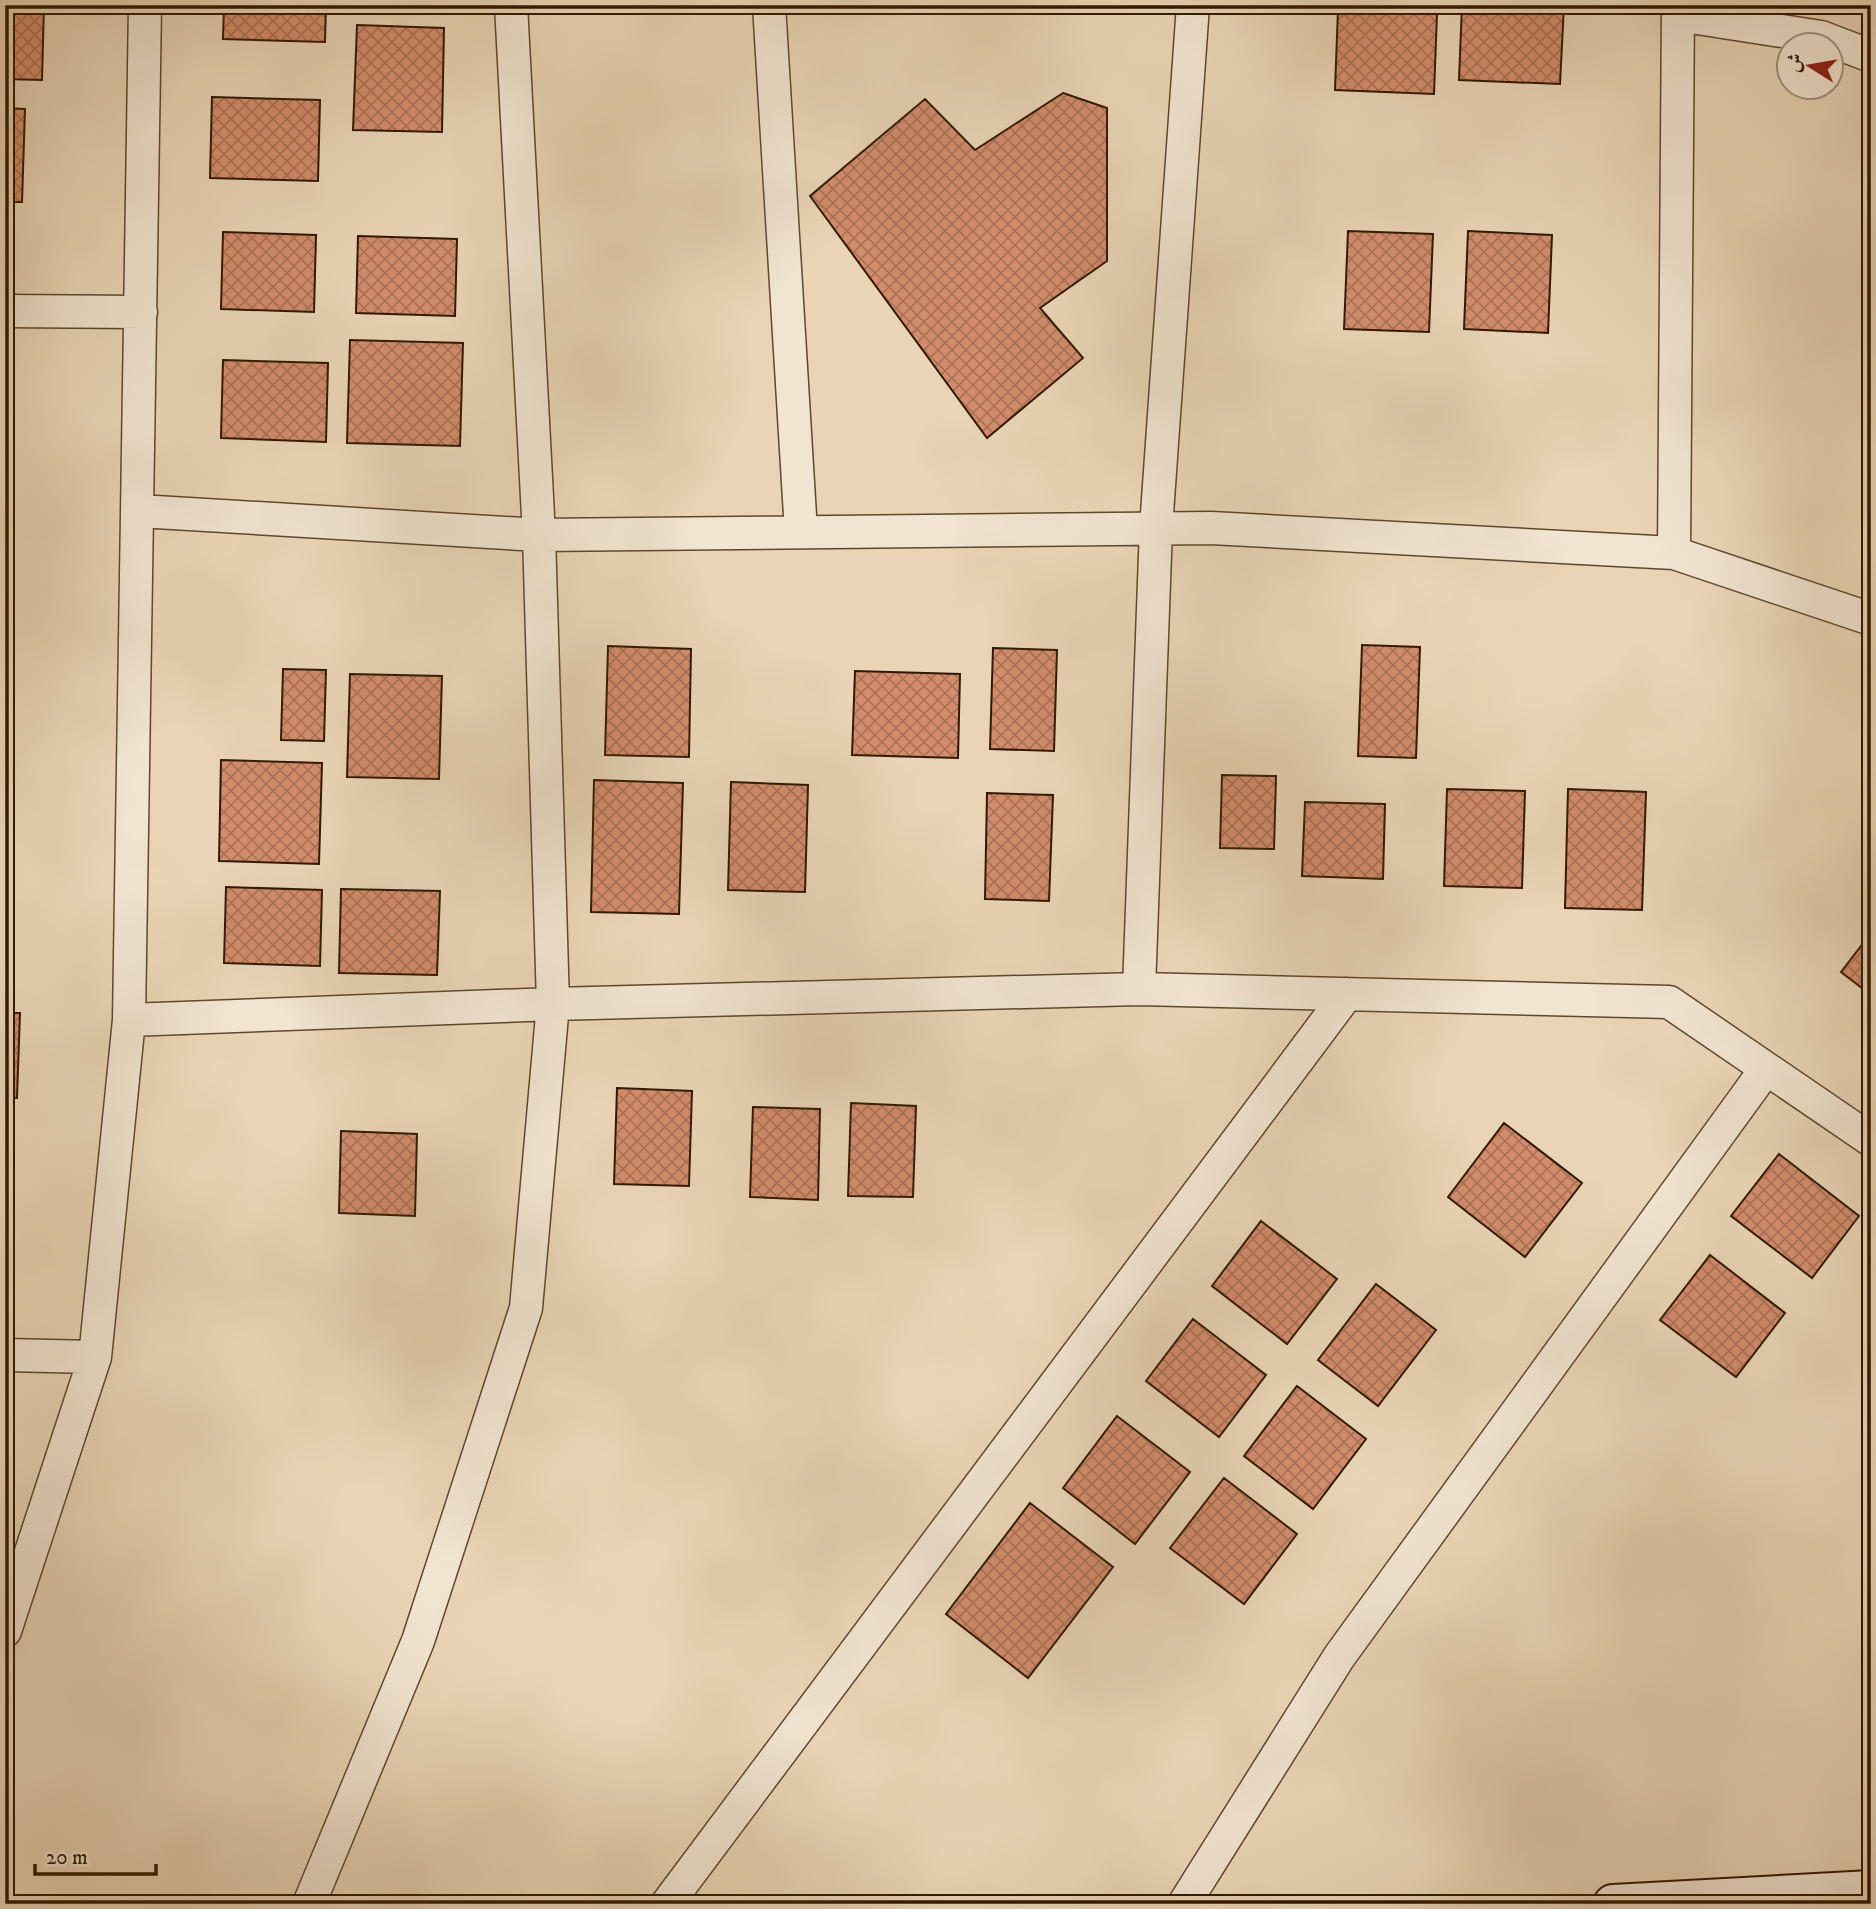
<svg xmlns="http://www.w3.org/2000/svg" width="1876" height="1909" viewBox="0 0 1876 1909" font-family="'IM FELL DW Pica',Amiri,serif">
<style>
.building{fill:url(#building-cross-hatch);stroke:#311901;stroke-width:2}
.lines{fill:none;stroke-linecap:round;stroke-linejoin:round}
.street-casing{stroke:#5f482e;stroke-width:35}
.secondary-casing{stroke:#311901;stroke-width:42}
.street{stroke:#f1e4d0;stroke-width:32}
.secondary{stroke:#f1e4d0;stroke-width:38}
</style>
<defs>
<pattern id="building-cross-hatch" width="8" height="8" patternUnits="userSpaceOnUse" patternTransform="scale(1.75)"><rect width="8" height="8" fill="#d38d6c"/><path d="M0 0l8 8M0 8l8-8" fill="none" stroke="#ac7256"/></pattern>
</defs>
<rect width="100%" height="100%" fill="#e9d5b6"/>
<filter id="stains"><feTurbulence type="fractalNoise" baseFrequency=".00286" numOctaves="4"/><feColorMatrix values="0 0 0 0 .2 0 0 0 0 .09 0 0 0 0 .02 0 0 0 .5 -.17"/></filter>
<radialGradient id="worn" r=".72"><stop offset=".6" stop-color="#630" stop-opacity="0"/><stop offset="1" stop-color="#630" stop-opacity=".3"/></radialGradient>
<!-- building -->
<path class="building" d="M 5,5 L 44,5 L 42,80 L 5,79 Z
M 224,5 L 326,5 L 325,42 L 223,39 Z
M 1462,5 L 1564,5 L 1560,84 L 1459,80 Z
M 1338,9 L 1437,13 L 1434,94 L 1335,90 Z
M 357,25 L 444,28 L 442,132 L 353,130 Z
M 1063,93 L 1107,108 L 1107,261 L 1040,308 L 1083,358 L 987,438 L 810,196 L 925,99 L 975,150 Z
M 212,97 L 320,100 L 318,181 L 210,178 Z
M 5,108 L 25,109 L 22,202 L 5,202 Z
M 1348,231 L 1433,234 L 1429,332 L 1344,329 Z
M 1468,231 L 1552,235 L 1548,333 L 1464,329 Z
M 223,232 L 316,235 L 314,312 L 221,309 Z
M 358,236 L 457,239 L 455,316 L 356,313 Z
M 350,340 L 463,343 L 460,446 L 347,443 Z
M 223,360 L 328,363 L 326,442 L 221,438 Z
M 1362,645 L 1420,647 L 1416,758 L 1358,756 Z
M 608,646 L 691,649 L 689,757 L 605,755 Z
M 993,648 L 1057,650 L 1054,751 L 990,749 Z
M 283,669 L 326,670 L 324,741 L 281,740 Z
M 855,671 L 960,674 L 958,758 L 852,755 Z
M 350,674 L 442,676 L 439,779 L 347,777 Z
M 221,760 L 322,763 L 319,864 L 219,861 Z
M 1222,775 L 1276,776 L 1274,849 L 1220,848 Z
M 594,780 L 683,783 L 679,914 L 591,912 Z
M 731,782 L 808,785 L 805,892 L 728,890 Z
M 1447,789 L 1525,791 L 1522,888 L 1444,886 Z
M 1568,789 L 1646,792 L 1642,910 L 1565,908 Z
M 987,793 L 1053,795 L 1049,901 L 985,899 Z
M 1305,802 L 1385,804 L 1383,879 L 1302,876 Z
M 226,887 L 322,890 L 320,966 L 224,963 Z
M 341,889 L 440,891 L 437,975 L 339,973 Z
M 1871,933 L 1871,995 L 1841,972 Z
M 5,1013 L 20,1013 L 17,1098 L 5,1097 Z
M 617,1088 L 692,1091 L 689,1186 L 614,1184 Z
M 851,1103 L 916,1106 L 913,1197 L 848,1196 Z
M 753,1107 L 820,1109 L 818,1200 L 750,1197 Z
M 1504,1123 L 1582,1183 L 1525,1257 L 1448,1197 Z
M 341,1131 L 417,1134 L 415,1216 L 339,1213 Z
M 1779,1154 L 1859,1216 L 1812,1278 L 1731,1216 Z
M 1261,1221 L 1337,1279 L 1287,1344 L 1212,1286 Z
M 1710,1255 L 1785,1313 L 1736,1377 L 1660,1320 Z
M 1376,1284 L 1436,1330 L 1378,1406 L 1318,1360 Z
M 1193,1319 L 1266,1375 L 1219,1437 L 1146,1381 Z
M 1297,1386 L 1366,1439 L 1313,1509 L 1244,1456 Z
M 1117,1416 L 1190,1472 L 1135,1544 L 1063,1488 Z
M 1224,1478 L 1297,1534 L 1244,1604 L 1170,1548 Z
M 1030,1503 L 1113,1567 L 1028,1678 L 946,1614 Z"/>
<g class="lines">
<defs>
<path id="street" d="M 769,5 L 801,532
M 1678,15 L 1821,37 L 1871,56
M 5,311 L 141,312
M 139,511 L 539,535 L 1211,528 L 1674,553 L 1871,619
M 1674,553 L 1678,5
M 1139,989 L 1156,528 L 1193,5
M 129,1020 L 553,1004 L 1139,989 L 1669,1002 L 1871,1140
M 5,1355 L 95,1357
M 5,1631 L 95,1357 L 129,1020 L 145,5
M 309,1904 L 418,1641 L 526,1308 L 553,1004 L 539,535 L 511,5
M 667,1904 L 1347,994
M 1184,1904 L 1339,1657 L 1766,1069"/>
<path id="secondary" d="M 1613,1904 L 1871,1890"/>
</defs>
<!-- street casing -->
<use href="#street" class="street-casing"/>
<!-- secondary casing -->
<use href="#secondary" class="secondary-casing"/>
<!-- street -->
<use href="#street" class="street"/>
<!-- secondary -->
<use href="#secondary" class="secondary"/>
</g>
<!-- margin -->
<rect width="1876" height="1909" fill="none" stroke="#e9d5b6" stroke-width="28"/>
<rect x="7" y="7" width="1862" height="1895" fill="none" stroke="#311901" stroke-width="3.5"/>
<rect x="14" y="14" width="1848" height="1881" fill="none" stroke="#311901" stroke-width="2"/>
<!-- north arrow -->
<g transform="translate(1810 66) rotate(281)"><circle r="33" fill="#f1e4d0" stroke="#a4937d" stroke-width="2"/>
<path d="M0-5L12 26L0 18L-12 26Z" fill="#8f2418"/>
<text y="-10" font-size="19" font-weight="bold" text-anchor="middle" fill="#311901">ش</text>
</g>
<!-- scale -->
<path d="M35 1864v10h121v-10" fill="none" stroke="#311901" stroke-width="3.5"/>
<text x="46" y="1864" font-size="21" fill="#311901" stroke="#f1e4d0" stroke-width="5" paint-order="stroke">20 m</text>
<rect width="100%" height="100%" filter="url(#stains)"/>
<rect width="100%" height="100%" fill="url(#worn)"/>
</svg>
